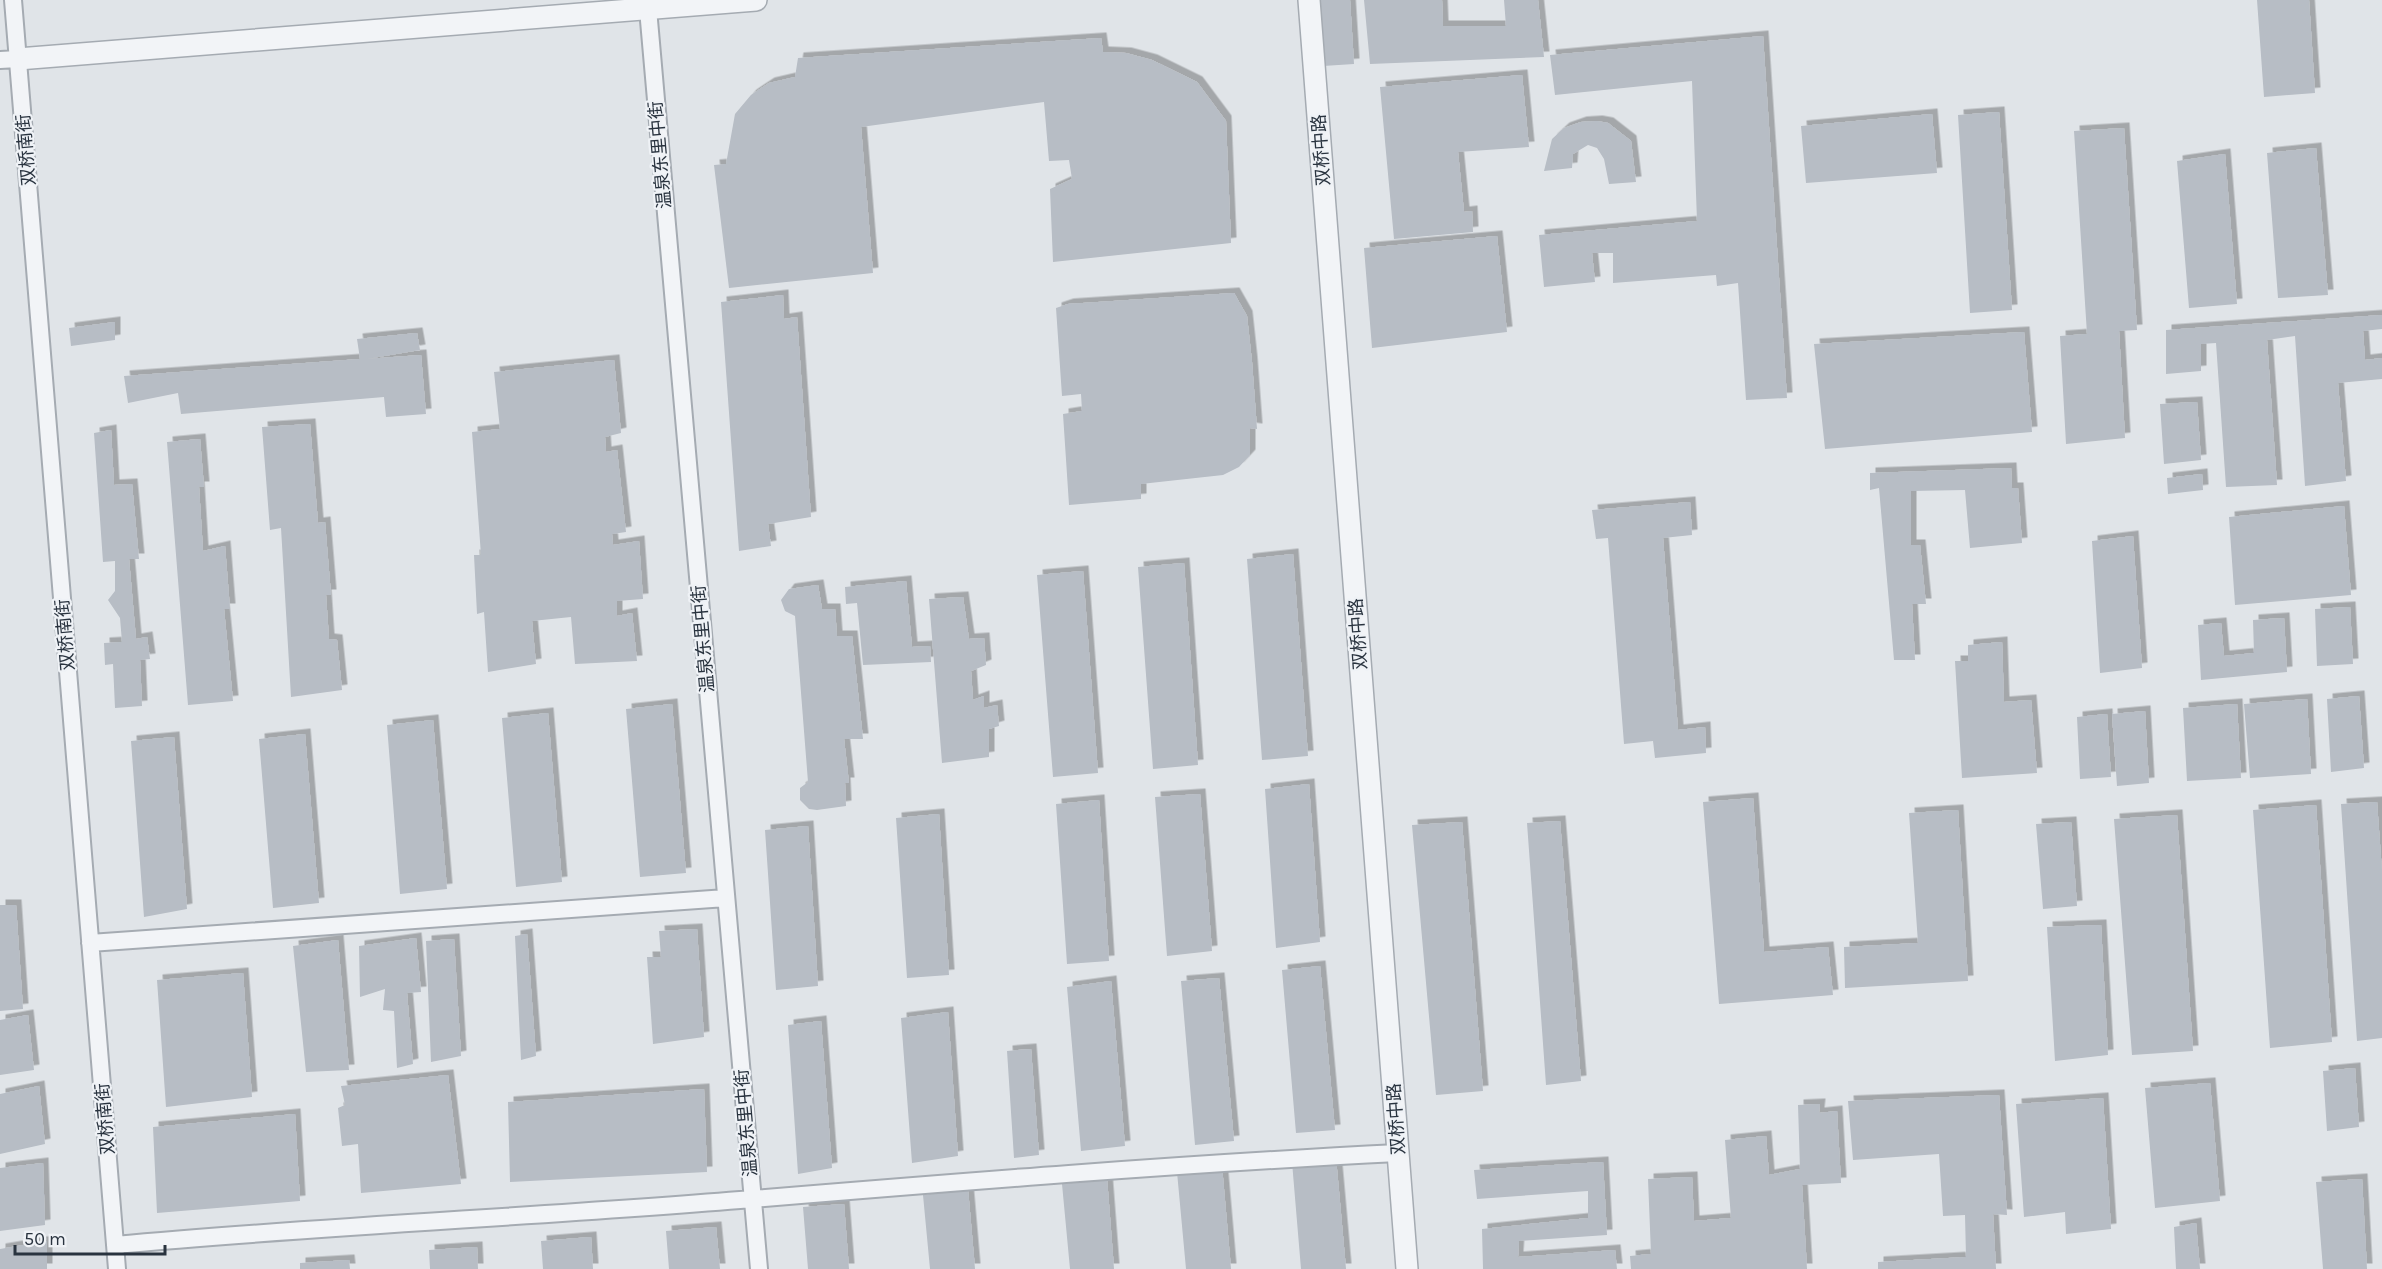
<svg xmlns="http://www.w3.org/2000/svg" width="2382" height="1269" viewBox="0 0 2382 1269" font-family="Karla,'Noto Sans SC',sans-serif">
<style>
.building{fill:#b7bdc5;filter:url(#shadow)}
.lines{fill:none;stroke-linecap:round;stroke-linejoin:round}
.minor-casing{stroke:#a5abb2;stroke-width:20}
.tertiary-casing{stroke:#a5abb2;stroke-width:24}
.minor{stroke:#f2f4f7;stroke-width:16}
.tertiary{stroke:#f2f4f7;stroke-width:21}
.labels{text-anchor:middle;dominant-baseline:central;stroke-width:4.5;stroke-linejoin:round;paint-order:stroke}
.street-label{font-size:18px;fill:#29333f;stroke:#eff2f6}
</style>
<defs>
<filter id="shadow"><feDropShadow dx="5.5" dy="-5.5" stdDeviation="0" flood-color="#0004"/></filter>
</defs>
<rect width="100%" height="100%" fill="#e0e4e8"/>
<!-- building -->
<path class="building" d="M 1319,0 L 1350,0 L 1354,64 L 1323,66 Z
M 1364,0 L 1442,0 L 1443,26 L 1506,26 L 1504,0 L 1538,0 L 1544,57 L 1370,64 Z
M 2257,0 L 2309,0 L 2315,93 L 2264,97 Z
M 1763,36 L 1787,398 L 1746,400 L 1738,283 L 1717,286 L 1716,275 L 1613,283 L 1613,253 L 1592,253 L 1595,282 L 1544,287 L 1539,235 L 1697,221 L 1692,81 L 1555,95 L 1550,55 Z
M 1101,38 L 1103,52 L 1126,53 L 1152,60 L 1197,82 L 1226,121 L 1231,243 L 1053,262 L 1050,189 L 1072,179 L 1069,160 L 1049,161 L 1044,102 L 861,127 L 873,273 L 729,288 L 714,165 L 726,164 L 735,114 L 751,95 L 769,83 L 795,77 L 798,58 Z
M 1522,75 L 1529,147 L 1458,152 L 1464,212 L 1472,211 L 1473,232 L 1394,239 L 1380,87 Z
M 1999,112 L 2012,310 L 1970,313 L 1958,115 Z
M 1932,114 L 1937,173 L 1806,183 L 1801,126 Z
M 1597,121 L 1608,123 L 1631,141 L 1636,182 L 1609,184 L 1604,159 L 1597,148 L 1588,145 L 1573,154 L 1572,168 L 1544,171 L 1552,139 L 1564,128 L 1581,122 Z
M 2124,128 L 2137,330 L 2119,331 L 2125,438 L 2066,444 L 2060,336 L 2087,334 L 2074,131 Z
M 2316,148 L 2328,295 L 2278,298 L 2267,153 Z
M 2225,154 L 2237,304 L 2189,308 L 2177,161 Z
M 1497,236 L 1507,332 L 1372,348 L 1364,248 Z
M 1234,293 L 1247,316 L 1252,362 L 1257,429 L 1250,428 L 1250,455 L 1239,467 L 1223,475 L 1141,484 L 1141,499 L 1069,505 L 1063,414 L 1082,411 L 1081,394 L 1062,396 L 1056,308 L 1068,304 Z
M 783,295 L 784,319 L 797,317 L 811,517 L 768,524 L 771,546 L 739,551 L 721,302 Z
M 2382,315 L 2382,329 L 2363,331 L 2365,360 L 2382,358 L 2382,379 L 2338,383 L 2346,481 L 2305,486 L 2295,336 L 2267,340 L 2277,485 L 2226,487 L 2216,343 L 2201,344 L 2201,371 L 2166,374 L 2166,330 Z
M 115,322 L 115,340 L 71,346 L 69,328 Z
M 2024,332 L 2032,432 L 1825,449 L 1814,344 Z
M 417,333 L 420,350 L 366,359 L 421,355 L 426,414 L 386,417 L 384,397 L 181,414 L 178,393 L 128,403 L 124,376 L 360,359 L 357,339 Z
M 614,360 L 621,433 L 605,437 L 606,452 L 617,450 L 626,532 L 612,534 L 613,545 L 639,541 L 643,599 L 617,601 L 617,616 L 632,613 L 637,661 L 575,664 L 571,617 L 532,621 L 536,664 L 488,672 L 484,612 L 477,614 L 474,555 L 481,555 L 472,432 L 500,429 L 494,372 Z
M 2197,402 L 2201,460 L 2164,464 L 2160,404 Z
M 310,424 L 318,523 L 325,522 L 331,595 L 326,595 L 329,639 L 337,640 L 342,690 L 291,697 L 281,528 L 270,530 L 262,427 Z
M 111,430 L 114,485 L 132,484 L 139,559 L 129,559 L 136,639 L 147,637 L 150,659 L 140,660 L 142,706 L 115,708 L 113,664 L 105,665 L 104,643 L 122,642 L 120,618 L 108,600 L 115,591 L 115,561 L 103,562 L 94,433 Z
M 200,439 L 204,487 L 199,487 L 203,551 L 225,546 L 230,609 L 224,609 L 233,701 L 188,705 L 167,442 Z
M 2011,468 L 2012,488 L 2018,488 L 2022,543 L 1970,548 L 1965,490 L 1911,491 L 1911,545 L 1920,545 L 1926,604 L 1912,604 L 1915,660 L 1894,660 L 1879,488 L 1870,490 L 1870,473 Z
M 2202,474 L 2203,490 L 2168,494 L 2167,478 Z
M 1690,502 L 1692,535 L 1663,538 L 1678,730 L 1705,727 L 1706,753 L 1655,758 L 1653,741 L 1624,744 L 1608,538 L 1596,539 L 1592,510 Z
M 2344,506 L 2351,595 L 2235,605 L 2229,517 Z
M 2133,536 L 2142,668 L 2100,673 L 2092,541 Z
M 1293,554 L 1308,756 L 1262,760 L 1247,559 Z
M 1184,563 L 1198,765 L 1153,769 L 1138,567 Z
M 1083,571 L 1098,773 L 1053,777 L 1037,575 Z
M 906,581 L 912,647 L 930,646 L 931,662 L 863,665 L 857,603 L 846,604 L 845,587 Z
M 818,585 L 822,609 L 835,609 L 837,636 L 852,636 L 863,739 L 844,739 L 849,783 L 845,783 L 846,806 L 817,810 L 809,809 L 800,800 L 800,788 L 808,782 L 795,616 L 785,611 L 781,600 L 789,589 Z
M 963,597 L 969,639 L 984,638 L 986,665 L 971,671 L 973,700 L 984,696 L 984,708 L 997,705 L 999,726 L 989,729 L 989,757 L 942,763 L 929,599 Z
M 2350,607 L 2353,664 L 2317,666 L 2315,609 Z
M 2284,618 L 2287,672 L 2201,680 L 2198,625 L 2221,623 L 2224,656 L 2254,653 L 2253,620 Z
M 2002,642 L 2004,702 L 2031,700 L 2037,773 L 1962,778 L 1955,661 L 1968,661 L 1968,645 Z
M 2359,696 L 2364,768 L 2331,772 L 2327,699 Z
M 2307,699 L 2311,774 L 2250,778 L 2244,704 Z
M 672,704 L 686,873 L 640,877 L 626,709 Z
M 2237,704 L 2241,778 L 2187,781 L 2183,708 Z
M 2145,711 L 2149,783 L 2117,786 L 2112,714 Z
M 548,713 L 562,882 L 516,887 L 502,718 Z
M 2107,714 L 2111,777 L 2080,779 L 2077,717 Z
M 433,720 L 447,889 L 400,894 L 387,725 Z
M 305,734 L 319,903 L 273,908 L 259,739 Z
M 174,737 L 187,909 L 144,917 L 131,741 Z
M 1309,784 L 1320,942 L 1276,948 L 1265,789 Z
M 1200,794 L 1212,951 L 1167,956 L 1155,797 Z
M 1753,798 L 1764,952 L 1828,947 L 1833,995 L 1719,1004 L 1703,802 Z
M 1099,800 L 1109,961 L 1067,964 L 1056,804 Z
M 2377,802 L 2382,872 L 2382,1038 L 2357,1041 L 2341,804 Z
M 2316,805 L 2332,1042 L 2270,1048 L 2253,810 Z
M 1958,810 L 1968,981 L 1845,988 L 1844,947 L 1918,943 L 1909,813 Z
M 939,814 L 949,975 L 907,978 L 896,818 Z
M 2177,815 L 2193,1051 L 2132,1055 L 2114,819 Z
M 1560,821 L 1581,1081 L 1546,1085 L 1527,823 Z
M 1462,822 L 1483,1091 L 1436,1095 L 1412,825 Z
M 2071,822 L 2077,906 L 2043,909 L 2036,824 Z
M 808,826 L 818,986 L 776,990 L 765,830 Z
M 0,905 L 16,905 L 23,1009 L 0,1011 Z
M 2101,925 L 2108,1055 L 2055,1061 L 2047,927 Z
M 697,929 L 704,1037 L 653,1044 L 647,957 L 661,957 L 659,931 Z
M 527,934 L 536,1056 L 521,1060 L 515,936 Z
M 416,938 L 421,992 L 407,993 L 413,1064 L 397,1068 L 394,1011 L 383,1010 L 385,989 L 360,997 L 359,946 Z
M 454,939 L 461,1056 L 431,1062 L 426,941 Z
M 338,940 L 349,1070 L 306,1072 L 293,946 Z
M 1320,966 L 1335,1130 L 1296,1133 L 1282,970 Z
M 243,973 L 252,1097 L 166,1107 L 157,980 Z
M 1219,978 L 1234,1141 L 1195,1145 L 1181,981 Z
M 1111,981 L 1125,1146 L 1081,1151 L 1067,987 Z
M 948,1012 L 958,1156 L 912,1163 L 901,1018 Z
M 28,1015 L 34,1070 L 0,1075 L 0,1020 Z
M 821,1021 L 832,1168 L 798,1174 L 788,1025 Z
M 1031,1049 L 1039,1155 L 1014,1158 L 1007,1051 Z
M 2355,1068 L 2359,1127 L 2327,1131 L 2323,1071 Z
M 448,1075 L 461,1184 L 361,1193 L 358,1144 L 342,1146 L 338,1108 L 345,1105 L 341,1086 Z
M 2210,1083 L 2220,1201 L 2155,1208 L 2145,1088 Z
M 39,1086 L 45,1144 L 0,1154 L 0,1094 Z
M 704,1089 L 707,1172 L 510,1182 L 508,1102 Z
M 1999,1095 L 2007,1215 L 1993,1214 L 1996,1269 L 1878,1269 L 1878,1262 L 1966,1257 L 1965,1215 L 1943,1216 L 1939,1154 L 1853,1160 L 1848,1101 Z
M 2103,1098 L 2111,1229 L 2066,1234 L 2065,1212 L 2024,1217 L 2016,1104 Z
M 1820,1104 L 1819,1113 L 1837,1111 L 1841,1183 L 1802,1185 L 1807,1269 L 1631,1269 L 1630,1256 L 1651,1254 L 1648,1179 L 1692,1177 L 1694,1221 L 1731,1218 L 1725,1140 L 1766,1136 L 1769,1175 L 1800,1169 L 1798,1105 Z
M 295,1114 L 300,1201 L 157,1213 L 153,1127 Z
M 1336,1158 L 1346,1269 L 1301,1269 L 1292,1162 Z
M 1603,1162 L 1607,1235 L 1519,1241 L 1518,1257 L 1615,1250 L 1617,1269 L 1483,1269 L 1482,1229 L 1588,1218 L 1588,1191 L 1477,1199 L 1474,1170 Z
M 43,1163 L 45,1225 L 0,1231 L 0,1168 Z
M 1222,1166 L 1231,1269 L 1186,1269 L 1177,1172 Z
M 1107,1178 L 1114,1269 L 1070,1269 L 1062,1184 Z
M 2362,1179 L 2367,1269 L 2323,1269 L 2316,1182 Z
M 968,1189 L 975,1269 L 930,1269 L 923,1195 Z
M 844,1204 L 849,1269 L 808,1269 L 803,1207 Z
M 2196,1223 L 2200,1269 L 2176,1269 L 2174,1227 Z
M 716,1227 L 720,1269 L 669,1269 L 666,1231 Z
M 591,1237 L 593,1269 L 543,1269 L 541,1241 Z
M 47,1241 L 47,1269 L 0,1269 L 0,1249 Z
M 477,1247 L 478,1269 L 430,1269 L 429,1250 Z
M 349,1260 L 350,1269 L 300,1269 L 300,1263 Z"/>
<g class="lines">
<defs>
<path id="minor" d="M 13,0 L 117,1269
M 648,9 L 759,1269
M 0,60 L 18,59
M 90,943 L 726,898
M 115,1245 C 323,1226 532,1217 740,1200 C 959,1182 1179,1164 1398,1153"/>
<path id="tertiary" d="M 1309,0 L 1407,1269
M 18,59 L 756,0"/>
</defs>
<!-- minor casing -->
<use href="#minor" class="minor-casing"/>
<!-- tertiary casing -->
<use href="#tertiary" class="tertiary-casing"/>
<!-- minor -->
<use href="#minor" class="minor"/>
<!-- tertiary -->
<use href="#tertiary" class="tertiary"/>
</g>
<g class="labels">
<!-- street labels -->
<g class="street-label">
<text transform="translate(26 150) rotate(-95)">双桥南街</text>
<text transform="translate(1321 150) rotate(-94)">双桥中路</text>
<text transform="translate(660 155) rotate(-95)">温泉东里中街</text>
<text transform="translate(1358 634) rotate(-94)">双桥中路</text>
<text transform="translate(65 635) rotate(-95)">双桥南街</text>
<text transform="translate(703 639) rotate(-95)">温泉东里中街</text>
<text transform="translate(105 1119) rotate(-95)">双桥南街</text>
<text transform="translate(1396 1119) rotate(-94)">双桥中路</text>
<text transform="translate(746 1123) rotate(-95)">温泉东里中街</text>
</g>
</g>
<!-- scale -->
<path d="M15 1245v9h150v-9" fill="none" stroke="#29333f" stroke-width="3"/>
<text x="24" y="1245" font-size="18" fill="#29333f" stroke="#eff2f6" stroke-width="4.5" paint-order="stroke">50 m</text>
</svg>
